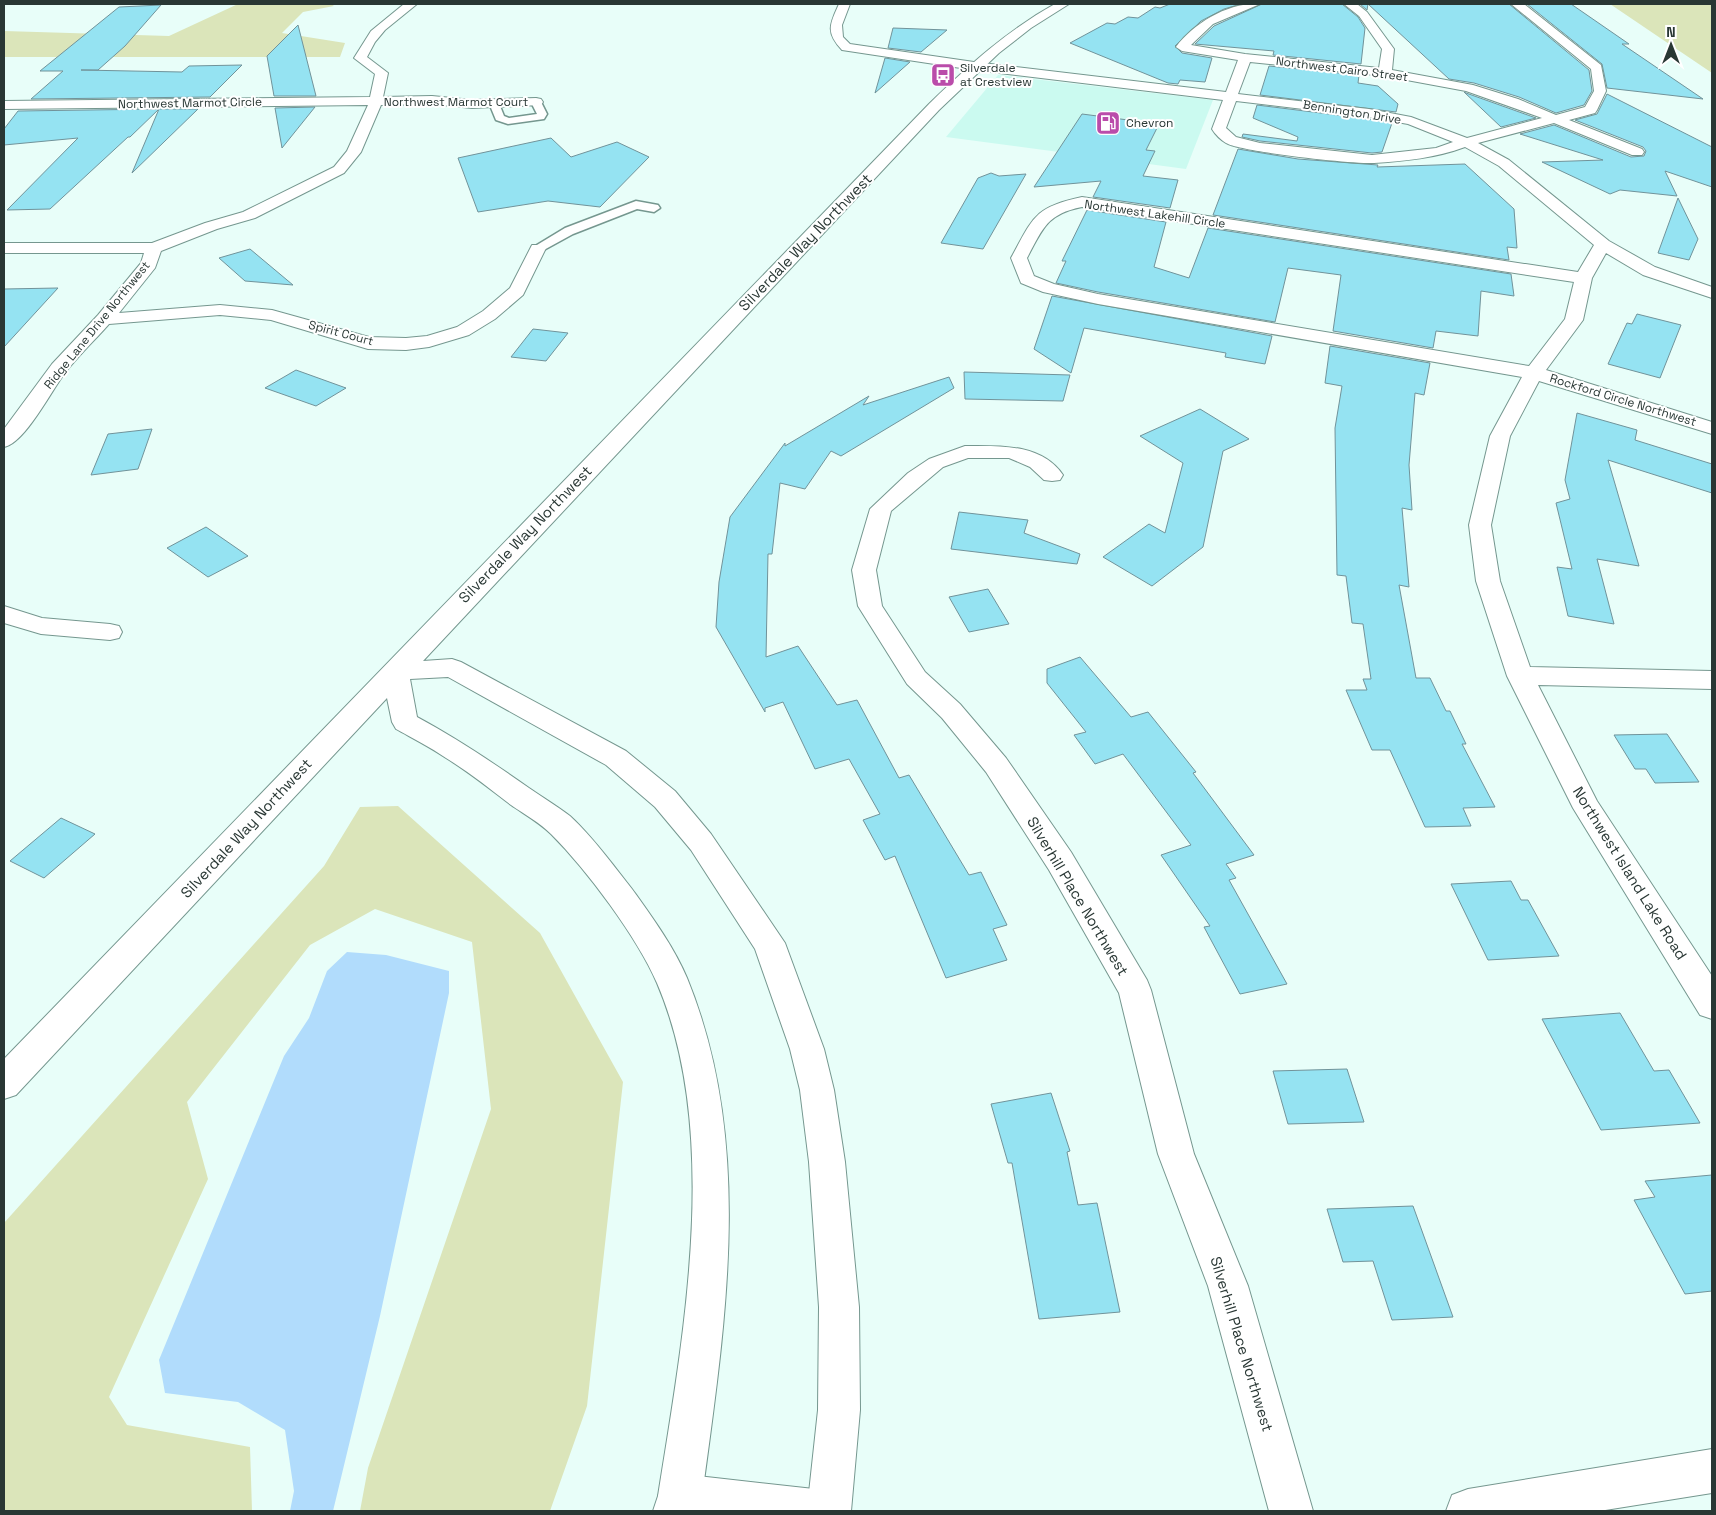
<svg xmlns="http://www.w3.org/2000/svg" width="1716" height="1515" viewBox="0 0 1716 1515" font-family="'Space Grotesk',sans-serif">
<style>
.built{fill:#cbfaf0}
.green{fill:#dbe5ba}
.water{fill:#b1dcfc}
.building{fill:#95e3f2;stroke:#71939a}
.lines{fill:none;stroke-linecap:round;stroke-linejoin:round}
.service-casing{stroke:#75978f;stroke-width:3}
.minor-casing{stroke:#75978f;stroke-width:2}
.secondary-casing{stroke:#75978f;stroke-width:2}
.service{fill:#fff;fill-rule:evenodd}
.minor{fill:#fff;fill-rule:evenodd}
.secondary{fill:#fff;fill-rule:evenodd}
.labels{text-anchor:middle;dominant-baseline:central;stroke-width:4;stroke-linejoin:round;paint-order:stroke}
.far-poi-label{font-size:12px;fill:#293734;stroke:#fff;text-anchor:start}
.far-street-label{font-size:12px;fill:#293734;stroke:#fff}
.street-label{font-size:15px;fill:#293734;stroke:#fff}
</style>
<rect width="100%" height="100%" fill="#e8fef9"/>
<!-- built -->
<path class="built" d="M 998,75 L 1213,100 L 1186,169 L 946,137 Z"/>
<!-- green -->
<path class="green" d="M 238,4 L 331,4 L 334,6 L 303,12 L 282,33 L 345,43 L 340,57 L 4,57 L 4,31 L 169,36 Z
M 1610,4 L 1712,4 L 1712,73 Z
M 398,806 L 540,933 L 623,1082 L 587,1406 L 550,1511 L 360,1511 L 368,1468 L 491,1109 L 472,942 L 375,909 L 310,945 L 187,1102 L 208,1179 L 109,1397 L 127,1425 L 250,1447 L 252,1511 L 4,1511 L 4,1223 L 324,866 L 360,807 Z"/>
<!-- water -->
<path class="water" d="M 347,952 L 386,955 L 449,971 L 449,993 L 380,1316 L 333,1511 L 290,1511 L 294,1491 L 285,1430 L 238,1402 L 165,1393 L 159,1360 L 284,1056 L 309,1018 L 327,971 Z"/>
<!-- building -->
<path class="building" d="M 1170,4 L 1241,4 L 1224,9 L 1201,21 L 1175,46 L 1182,53 L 1212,58 L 1205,82 L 1180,80 L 1178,84 L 1168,83 L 1070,43 L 1107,23 L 1115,24 L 1128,17 L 1138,18 L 1155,7 L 1160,8 Z
M 1262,4 L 1342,4 L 1358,17 L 1365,28 L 1361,64 L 1273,55 L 1274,51 L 1195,44 L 1214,26 Z
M 1360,4 L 1509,4 L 1589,70 L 1592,91 L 1584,105 L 1556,113 L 1519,97 L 1474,83 L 1449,79 L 1368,4 L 1367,10 Z
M 1527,4 L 1571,4 L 1629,44 L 1622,44 L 1703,99 L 1607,88 L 1602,64 Z
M 161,5 L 125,46 L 98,70 L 81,70 L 182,72 L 189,66 L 242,65 L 210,97 L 31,99 L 63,71 L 40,71 L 119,7 Z
M 298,25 L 316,96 L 274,96 L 267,56 Z
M 893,28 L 947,30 L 921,52 L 888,48 Z
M 885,58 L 910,62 L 875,93 Z
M 1269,66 L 1359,75 L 1358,83 L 1378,86 L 1398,104 L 1396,112 L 1260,95 Z
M 1464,92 L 1466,93 L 1536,118 L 1501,127 Z
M 1607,94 L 1712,147 L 1712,187 L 1665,171 L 1677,196 L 1620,190 L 1610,194 L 1542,162 L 1603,160 L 1520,134 L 1554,125 L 1631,157 L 1644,156 L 1646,151 L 1643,147 L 1575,120 L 1597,114 Z
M 1257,105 L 1369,119 L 1392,123 L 1382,152 L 1372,153 L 1260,141 L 1242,137 L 1243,134 L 1297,141 L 1298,137 L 1253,118 Z
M 315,107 L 282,148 L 275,108 Z
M 159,109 L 130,137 L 128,137 L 50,209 L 7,210 L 78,138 L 4,145 L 4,129 L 18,111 Z
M 159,109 L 198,109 L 132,173 Z
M 1082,114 L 1159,124 L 1146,150 L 1155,151 L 1143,176 L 1178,180 L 1170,208 L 1093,197 L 1101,181 L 1034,187 Z
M 551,138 L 571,157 L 617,142 L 649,157 L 600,207 L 548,201 L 478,212 L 458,158 Z
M 1238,149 L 1298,159 L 1378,165 L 1377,167 L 1465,164 L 1514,209 L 1517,248 L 1507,247 L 1509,260 L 1213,215 Z
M 991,173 L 999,176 L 1026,174 L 983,249 L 941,243 L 978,178 Z
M 1678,198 L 1698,239 L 1689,260 L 1658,253 Z
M 1087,210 L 1166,222 L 1154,267 L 1189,278 L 1208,228 L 1511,274 L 1514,296 L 1481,291 L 1478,336 L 1436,331 L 1433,348 L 1333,331 L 1341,275 L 1288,268 L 1275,322 L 1098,292 L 1056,283 L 1066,261 L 1062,261 Z
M 250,249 L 293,285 L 245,281 L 219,258 Z
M 58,288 L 4,347 L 4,289 Z
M 1052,296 L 1272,336 L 1265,364 L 1225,357 L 1226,353 L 1084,328 L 1071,373 L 1034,349 Z
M 1637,314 L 1681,325 L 1660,378 L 1608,364 L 1627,323 L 1632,324 Z
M 533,329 L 568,333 L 546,361 L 511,357 Z
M 1330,346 L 1430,363 L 1424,395 L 1415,393 L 1409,465 L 1412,510 L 1402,508 L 1409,587 L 1399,585 L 1416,678 L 1430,678 L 1446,711 L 1450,711 L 1466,744 L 1462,744 L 1495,807 L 1463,808 L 1471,826 L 1425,827 L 1390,750 L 1372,750 L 1346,690 L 1367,690 L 1363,679 L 1371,679 L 1363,624 L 1352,623 L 1346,576 L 1337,575 L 1335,428 L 1342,386 L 1325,383 Z
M 296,370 L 346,388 L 316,406 L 265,388 Z
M 964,372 L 1036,374 L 1070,375 L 1063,401 L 965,399 Z
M 949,377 L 954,388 L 841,456 L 831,451 L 805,489 L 780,483 L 772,554 L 768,554 L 766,657 L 798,646 L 837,705 L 857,700 L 899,778 L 909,775 L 969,875 L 981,872 L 1007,925 L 993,929 L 1007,960 L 946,978 L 895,856 L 885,860 L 863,820 L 880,814 L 849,759 L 815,769 L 783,702 L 765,708 L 765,712 L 716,627 L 719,582 L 730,517 L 785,443 L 785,446 L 869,396 L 863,405 Z
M 1200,409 L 1249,439 L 1223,451 L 1203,547 L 1152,586 L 1103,557 L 1149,524 L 1165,533 L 1183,463 L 1140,436 Z
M 1577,413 L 1637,430 L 1635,440 L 1712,464 L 1712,493 L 1608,460 L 1639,566 L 1597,559 L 1614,624 L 1568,616 L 1557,567 L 1572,569 L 1556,503 L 1570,499 L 1565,480 Z
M 152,429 L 138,469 L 91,475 L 108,434 Z
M 959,512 L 1028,520 L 1024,533 L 1080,554 L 1077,564 L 951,549 Z
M 206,527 L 248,556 L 208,577 L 167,548 Z
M 988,589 L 1009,624 L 969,632 L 949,597 Z
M 1080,657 L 1131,717 L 1148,712 L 1196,772 L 1193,773 L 1254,855 L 1226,864 L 1236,878 L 1229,880 L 1287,984 L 1240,994 L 1204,927 L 1210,926 L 1161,855 L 1191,845 L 1123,754 L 1095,764 L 1074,735 L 1086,732 L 1047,683 L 1047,669 Z
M 1667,734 L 1699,782 L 1655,783 L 1646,769 L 1635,769 L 1614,735 Z
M 61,818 L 95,834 L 44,878 L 10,861 Z
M 1511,881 L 1521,900 L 1528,900 L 1559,956 L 1488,960 L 1451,884 Z
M 1620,1013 L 1654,1071 L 1669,1070 L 1700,1123 L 1601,1130 L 1542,1019 Z
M 1347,1069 L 1364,1122 L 1288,1124 L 1273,1071 Z
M 1051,1093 L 1070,1151 L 1067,1152 L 1078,1205 L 1097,1203 L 1120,1312 L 1039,1319 L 1012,1163 L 1008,1163 L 991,1104 Z
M 1712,1175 L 1712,1291 L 1685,1294 L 1634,1200 L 1655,1197 L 1645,1181 Z
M 1413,1206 L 1453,1317 L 1392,1320 L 1373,1261 L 1343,1262 L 1327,1209 Z"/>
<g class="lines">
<defs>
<path id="service" d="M 536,99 L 540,100 L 547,114 L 544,119 L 508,124 L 496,120 L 489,103 L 498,101 L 504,116 L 509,118 L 537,114 L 531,102 Z
M 636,201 L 658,205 L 660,208 L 654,212 L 637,209 L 573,234 L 542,251 L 534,251 L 532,248 L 565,228 Z"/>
<path id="minor" d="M 404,4 L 417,4 L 385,30 L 375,42 L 367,57 L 388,73 L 383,97 L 432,96 L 472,100 L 536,98 L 541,99 L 543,102 L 541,105 L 472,108 L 432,104 L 381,105 L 361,152 L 344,173 L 255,218 L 217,229 L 161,251 L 155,268 L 119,313 L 220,305 L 272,310 L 369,337 L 406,338 L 427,336 L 457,327 L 483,311 L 510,288 L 532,245 L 544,245 L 546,248 L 523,295 L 495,319 L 469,335 L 429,347 L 406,350 L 368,349 L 271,320 L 220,315 L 109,324 C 95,340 78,356 65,373 C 51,391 25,443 4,447 L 4,429 L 52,364 L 98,315 L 141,263 L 144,253 L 4,253 L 4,243 L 152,243 L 205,223 L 243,212 L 334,167 L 347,151 L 368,105 L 4,109 L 4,101 L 370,97 L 375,74 L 354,58 L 371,31 Z
M 839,4 L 850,4 L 842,25 L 843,37 L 850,44 L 974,62 L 1226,92 L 1238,60 L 1182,51 L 1176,47 C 1194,23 1229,2 1260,4 L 1213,24 L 1191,45 L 1245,54 L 1379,68 L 1382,49 L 1359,16 L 1344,4 L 1357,4 L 1367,12 L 1394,49 L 1392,70 L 1473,85 L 1518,99 L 1556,115 L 1585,107 L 1594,91 L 1591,69 L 1511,4 L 1524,4 L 1601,65 L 1606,91 L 1597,110 L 1595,113 L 1569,120 L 1642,149 L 1644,152 L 1642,155 L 1632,155 L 1554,123 L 1478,143 L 1509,160 L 1609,241 L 1655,267 L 1712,287 L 1712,298 L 1643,275 L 1606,253 L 1592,278 L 1583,320 L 1546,370 L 1712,422 L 1712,434 L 1539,381 L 1510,436 L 1491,525 L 1500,581 L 1530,667 L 1712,671 L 1712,689 L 1538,685 L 1597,801 L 1712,976 L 1712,1019 L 1700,1015 L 1573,808 L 1507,676 L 1476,581 L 1469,525 L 1490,436 L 1522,377 L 1098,304 L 1043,292 L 1021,283 L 1011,258 C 1033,218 1034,207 1082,197 L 1578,272 L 1594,245 L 1499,166 L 1465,147 C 1436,158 1405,161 1374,163 C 1354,164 1241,152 1226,143 C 1221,140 1215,134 1212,129 L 1223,100 L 974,70 L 842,50 C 825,32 830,24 839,4 ZM 1250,62 L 1385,76 L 1466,91 L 1542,118 L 1467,138 L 1411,117 L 1369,109 L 1238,94 ZM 1236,101 L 1369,117 L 1408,124 L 1453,142 L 1436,148 L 1372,155 L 1260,143 L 1236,137 L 1226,128 ZM 1082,207 L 1574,282 L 1565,319 L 1529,366 L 1098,294 L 1054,284 L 1034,276 L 1027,258 C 1043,228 1047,214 1082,207 Z
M 965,446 C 999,446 1041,443 1063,475 L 1060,480 L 1052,481 L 1044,480 L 1030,467 L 1009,458 L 968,458 L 943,467 L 891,511 L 876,570 L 882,606 L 925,672 L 960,704 L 1006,758 L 1071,852 L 1147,980 L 1151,990 L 1194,1154 L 1248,1286 L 1313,1511 L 1269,1511 L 1208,1286 L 1158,1154 L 1119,993 L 1049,870 L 986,772 L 942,718 L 907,684 L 858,606 L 852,570 L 870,509 L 908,473 L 929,459 Z
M 4,606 L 42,618 L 110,624 L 119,626 L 122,632 L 119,638 L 110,640 L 41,634 L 4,623 Z
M 1712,1449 L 1712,1493 L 1599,1511 L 1446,1511 L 1452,1495 L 1468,1489 Z
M 680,1474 L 814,1489 L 830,1495 L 836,1511 L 664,1511 L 658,1496 L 665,1481 Z"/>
<path id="secondary" d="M 1055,4 L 1069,4 L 1031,28 L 999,53 L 939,110 L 423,661 L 452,659 L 461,662 L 626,751 L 675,791 L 711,834 L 785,943 L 824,1049 L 834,1090 L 845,1162 L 859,1307 L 860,1410 L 851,1511 L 807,1511 L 818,1410 L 819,1307 L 809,1162 L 800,1090 L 790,1049 L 755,949 L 691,850 L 655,807 L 606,765 L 448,677 L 410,679 L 417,717 C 456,738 492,762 529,788 C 542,797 557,806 570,816 C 593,837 613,865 632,889 C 652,917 674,947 687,978 C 755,1144 725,1324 702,1496 L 697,1511 L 653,1511 L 658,1496 C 683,1338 722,1135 657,983 C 637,937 587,870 551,834 C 540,823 524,814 511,805 C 490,789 469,772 446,758 C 430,747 412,738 396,729 L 392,722 L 387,698 L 16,1095 L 4,1099 L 4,1059 L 929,104 C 968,66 1008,30 1055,4 Z"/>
</defs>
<!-- service casing -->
<use href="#service" class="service-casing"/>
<!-- minor casing -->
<use href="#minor" class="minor-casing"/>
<!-- secondary casing -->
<use href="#secondary" class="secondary-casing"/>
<!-- service -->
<use href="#service" class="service"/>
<!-- minor -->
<use href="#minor" class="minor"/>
<!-- secondary -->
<use href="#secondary" class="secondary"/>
</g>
<!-- icons -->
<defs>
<symbol id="bus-square" viewBox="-11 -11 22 22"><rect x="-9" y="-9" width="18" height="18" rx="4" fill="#ba4caa" stroke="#fff"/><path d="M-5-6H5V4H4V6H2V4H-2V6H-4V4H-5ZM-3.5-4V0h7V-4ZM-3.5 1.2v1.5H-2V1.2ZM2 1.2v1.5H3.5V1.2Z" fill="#fff"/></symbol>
<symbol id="fuel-square" viewBox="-11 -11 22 22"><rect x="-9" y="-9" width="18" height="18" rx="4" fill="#ba4caa" stroke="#fff"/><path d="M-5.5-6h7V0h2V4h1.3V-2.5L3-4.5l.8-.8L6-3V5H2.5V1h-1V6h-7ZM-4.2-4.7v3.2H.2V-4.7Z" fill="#fff"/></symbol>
</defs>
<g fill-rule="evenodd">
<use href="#bus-square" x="929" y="61" width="28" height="28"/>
<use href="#fuel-square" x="1094" y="109" width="28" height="28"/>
</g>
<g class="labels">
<!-- far-poi labels -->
<g class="far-poi-label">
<text x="960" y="68">Silverdale<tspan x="960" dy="14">at Crestview</tspan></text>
<text x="1126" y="123">Chevron</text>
</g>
<!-- far-street labels -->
<g class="far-street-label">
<text transform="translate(1342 69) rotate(7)">Northwest Cairo Street</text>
<text x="456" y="102">Northwest Marmot Court</text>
<text transform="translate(190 103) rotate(-1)">Northwest Marmot Circle</text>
<text transform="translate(1352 112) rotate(9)">Bennington Drive</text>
<text transform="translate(1155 214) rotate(8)">Northwest Lakehill Circle</text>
<text transform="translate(97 325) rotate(-51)">Ridge Lane Drive Northwest</text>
<text transform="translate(341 333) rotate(15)">Spirit Court</text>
<text transform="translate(1623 400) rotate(17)">Rockford Circle Northwest</text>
</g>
<!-- street labels -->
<g class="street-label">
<text transform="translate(805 242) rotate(-46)">Silverdale Way Northwest</text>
<text transform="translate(525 534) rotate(-46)">Silverdale Way Northwest</text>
<text transform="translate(246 828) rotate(-47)">Silverdale Way Northwest</text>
<text transform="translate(1630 873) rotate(58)">Northwest Island Lake Road</text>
<text transform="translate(1078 896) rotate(59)">Silverhill Place Northwest</text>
<text transform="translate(1242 1344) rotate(73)">Silverhill Place Northwest</text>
</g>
</g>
<!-- border -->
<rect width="1716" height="1515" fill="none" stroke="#293734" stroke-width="10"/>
<!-- north arrow -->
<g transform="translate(1671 45)" stroke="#ffffff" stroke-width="4" paint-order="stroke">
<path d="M0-4L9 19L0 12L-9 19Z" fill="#293734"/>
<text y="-8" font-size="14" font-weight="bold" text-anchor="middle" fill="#293734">N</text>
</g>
</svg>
